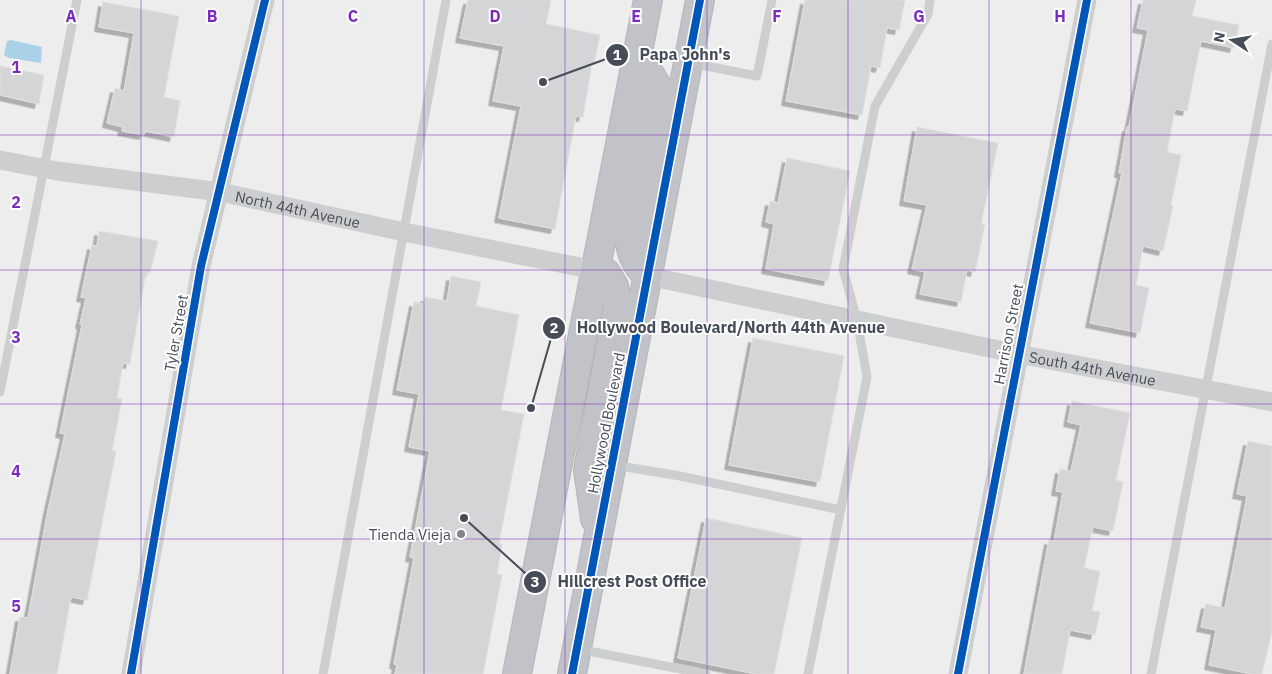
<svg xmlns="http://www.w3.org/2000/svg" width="1272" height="674" viewBox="0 0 1272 674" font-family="'IBM Plex Sans',sans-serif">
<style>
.water{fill:#a9d1e7}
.building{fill:#d5d5d7;stroke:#dfdfe0;filter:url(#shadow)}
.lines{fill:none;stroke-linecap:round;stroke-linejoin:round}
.trunk-casing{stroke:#b3b5bc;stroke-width:30}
.service{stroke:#ccced0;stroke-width:9}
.minor{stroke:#ccced0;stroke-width:19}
.trunk{stroke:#c1c3c8;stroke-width:28}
.cycleway-casing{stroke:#fff;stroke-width:11}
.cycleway{stroke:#0057b8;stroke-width:8}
.grid{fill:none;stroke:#7b2cbf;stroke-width:1;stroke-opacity:0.55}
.poi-dot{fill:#81858c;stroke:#fff;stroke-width:2}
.labels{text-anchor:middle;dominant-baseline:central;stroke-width:4;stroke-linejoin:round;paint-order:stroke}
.street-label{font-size:15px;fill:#464d58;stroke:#fff}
.poi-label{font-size:15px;fill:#464d58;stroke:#fff;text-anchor:end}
.grid-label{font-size:16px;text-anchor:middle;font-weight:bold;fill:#7b2cbf;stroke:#fff;stroke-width:4;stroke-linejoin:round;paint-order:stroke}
.leader{fill:none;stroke:#464d58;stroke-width:2}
.callout-dot{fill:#464d58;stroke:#fff;stroke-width:2}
.mark-label{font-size:15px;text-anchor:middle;font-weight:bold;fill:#fff}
.callout-label{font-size:16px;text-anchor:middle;font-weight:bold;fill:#464d58;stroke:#fff;stroke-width:4;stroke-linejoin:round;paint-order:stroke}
</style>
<defs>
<filter id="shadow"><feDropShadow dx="-4.5" dy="4.5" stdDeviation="0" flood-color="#0004"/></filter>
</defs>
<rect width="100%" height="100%" fill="#eeeded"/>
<!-- water -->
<path class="water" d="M 11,40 L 42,47 L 41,63 L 9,58 L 4,55 L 7,41 Z"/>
<!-- building -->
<path class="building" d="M 468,0 L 551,0 L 546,24 L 600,35 L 594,65 L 592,63 L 583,117 L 576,116 L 555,229 L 499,218 L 521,106 L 493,101 L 504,46 L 460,38 Z
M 805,0 L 905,0 L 899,30 L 887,28 L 880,68 L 871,66 L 862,115 L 786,101 Z
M 1143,0 L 1196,0 L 1192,16 L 1239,25 L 1234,48 L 1201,41 L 1187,111 L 1175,109 L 1167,152 L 1181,155 L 1171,205 L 1173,206 L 1163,251 L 1143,246 L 1136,285 L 1149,288 L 1140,333 L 1090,323 L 1122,173 L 1119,173 L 1127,127 L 1129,127 L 1148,30 L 1137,28 Z
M 103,2 L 179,16 L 164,97 L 180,101 L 174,137 L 145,131 L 144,135 L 122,131 L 123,127 L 107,123 L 115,88 L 124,91 L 134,33 L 99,27 Z
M 0,66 L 44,75 L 39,104 L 0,95 Z
M 917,127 L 998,143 L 981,224 L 985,224 L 975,272 L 967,270 L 961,302 L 920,294 L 925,272 L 912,269 L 927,205 L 904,201 Z
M 787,158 L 850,171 L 828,281 L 766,269 L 774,224 L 766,222 L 770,201 L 778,203 Z
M 99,231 L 158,241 L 150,273 L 146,272 L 130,364 L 123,363 L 117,398 L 122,399 L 112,451 L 116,451 L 87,600 L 71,597 L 57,674 L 10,674 L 20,617 L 28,618 L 48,510 L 65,434 L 60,433 L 82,325 L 80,324 L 86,298 L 81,297 L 92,245 L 97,246 Z
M 451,276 L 481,282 L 476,306 L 519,315 L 501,410 L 524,414 L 499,543 L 502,544 L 497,574 L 502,575 L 483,674 L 395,674 L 397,665 L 394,664 L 414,558 L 410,557 L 430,451 L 409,447 L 419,394 L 397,390 L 414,302 L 424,304 L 425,297 L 447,301 Z
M 753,338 L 844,356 L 820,482 L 729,465 Z
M 1072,401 L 1130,413 L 1116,480 L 1123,482 L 1113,531 L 1093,527 L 1084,568 L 1100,571 L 1092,611 L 1100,612 L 1095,635 L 1070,630 L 1062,674 L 1024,674 L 1049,540 L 1054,541 L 1063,492 L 1056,491 L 1060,469 L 1071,471 L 1081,425 L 1068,422 Z
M 1248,441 L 1272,446 L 1272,631 L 1262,674 L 1252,674 L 1209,665 L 1216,630 L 1201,627 L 1206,604 L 1225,608 L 1247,496 L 1237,494 Z
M 706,518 L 802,538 L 774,674 L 756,674 L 678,658 Z"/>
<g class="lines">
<defs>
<path id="trunk" d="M 637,53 L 657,86 L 628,230 C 630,249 633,263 648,276
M 595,270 L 606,273 L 614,286 L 618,305 L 588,470 L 595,519
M 517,674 L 648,0
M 572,674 L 700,0"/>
</defs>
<!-- trunk casing -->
<use href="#trunk" class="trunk-casing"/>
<!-- service -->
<path class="service" d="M 691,63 L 757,76 L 772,0
M 0,392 L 77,0
M 614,465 L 680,476 L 841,510
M 578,649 L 706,674
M 323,674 L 446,0
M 808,674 L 867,377 L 857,320 L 843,269 L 875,106 L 928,14 L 930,0
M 1151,674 L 1272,44"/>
<!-- minor -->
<g class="minor">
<path id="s1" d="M 0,160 L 57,171 L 220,192 L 404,232 L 595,270"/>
<path id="s2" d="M 648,276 L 1018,354 L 1272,402"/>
<path d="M 131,674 L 201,266 L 265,0"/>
<path d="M 958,674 L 1087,0"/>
</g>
<!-- trunk -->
<use href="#trunk" class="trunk"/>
<defs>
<path id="cycleway" d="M 131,674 L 201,266 L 265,0
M 572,674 L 700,0
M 958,674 L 1087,0"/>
</defs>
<!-- cycleway casing -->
<use href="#cycleway" class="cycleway-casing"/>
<!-- cycleway -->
<use href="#cycleway" class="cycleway"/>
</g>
<!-- grid -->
<path class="grid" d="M 141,0 L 141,674M 283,0 L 283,674M 424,0 L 424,674M 565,0 L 565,674M 707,0 L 707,674M 848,0 L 848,674M 989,0 L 989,674M 1131,0 L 1131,674M 0,135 L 1272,135M 0,270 L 1272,270M 0,404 L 1272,404M 0,539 L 1272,539"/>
<!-- markers -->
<circle class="poi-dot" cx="461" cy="534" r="5"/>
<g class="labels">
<!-- street labels -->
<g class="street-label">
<text stroke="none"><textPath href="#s1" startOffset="302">North 44th Avenue</textPath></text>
<text transform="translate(176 333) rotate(-80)">Tyler Street</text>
<text transform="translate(1008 334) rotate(-79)">Harrison Street</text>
<text stroke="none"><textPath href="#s2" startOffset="454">South 44th Avenue</textPath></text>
<text transform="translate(606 423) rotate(-79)">Hollywood Boulevard</text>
</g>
<!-- poi labels -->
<g class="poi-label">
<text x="451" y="534">Tienda Vieja</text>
</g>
</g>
<g class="grid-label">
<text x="71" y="22">A</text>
<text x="212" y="22">B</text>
<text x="353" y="22">C</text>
<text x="495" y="22">D</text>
<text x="636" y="22">E</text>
<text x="777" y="22">F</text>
<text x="919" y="22">G</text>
<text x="1060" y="22">H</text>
<text x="16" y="73">1</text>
<text x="16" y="208">2</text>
<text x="16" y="343">3</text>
<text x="16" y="477">4</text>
<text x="16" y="612">5</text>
</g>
<!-- callouts -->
<path class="leader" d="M543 82L617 55M531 408L554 328M464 518L535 582"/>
<g class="callout-dot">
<circle cx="543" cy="82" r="5"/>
<circle cx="531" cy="408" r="5"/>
<circle cx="464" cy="518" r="5"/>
<circle cx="617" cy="55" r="12"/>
<circle cx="554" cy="328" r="12"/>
<circle cx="535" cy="582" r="12"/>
</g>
<g class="mark-label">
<text x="617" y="60">1</text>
<text x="554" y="333">2</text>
<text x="535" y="587">3</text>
</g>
<g class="callout-label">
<text x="685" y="60">Papa John's</text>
<text x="731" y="333">Hollywood Boulevard/North 44th Avenue</text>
<text x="632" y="587">Hillcrest Post Office</text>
</g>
<!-- north arrow -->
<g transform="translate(1232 40) rotate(282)" stroke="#ffffff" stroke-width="4" paint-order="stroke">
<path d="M0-4L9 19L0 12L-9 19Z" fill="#464d58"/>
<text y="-8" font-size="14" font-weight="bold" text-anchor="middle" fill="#464d58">N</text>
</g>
</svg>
